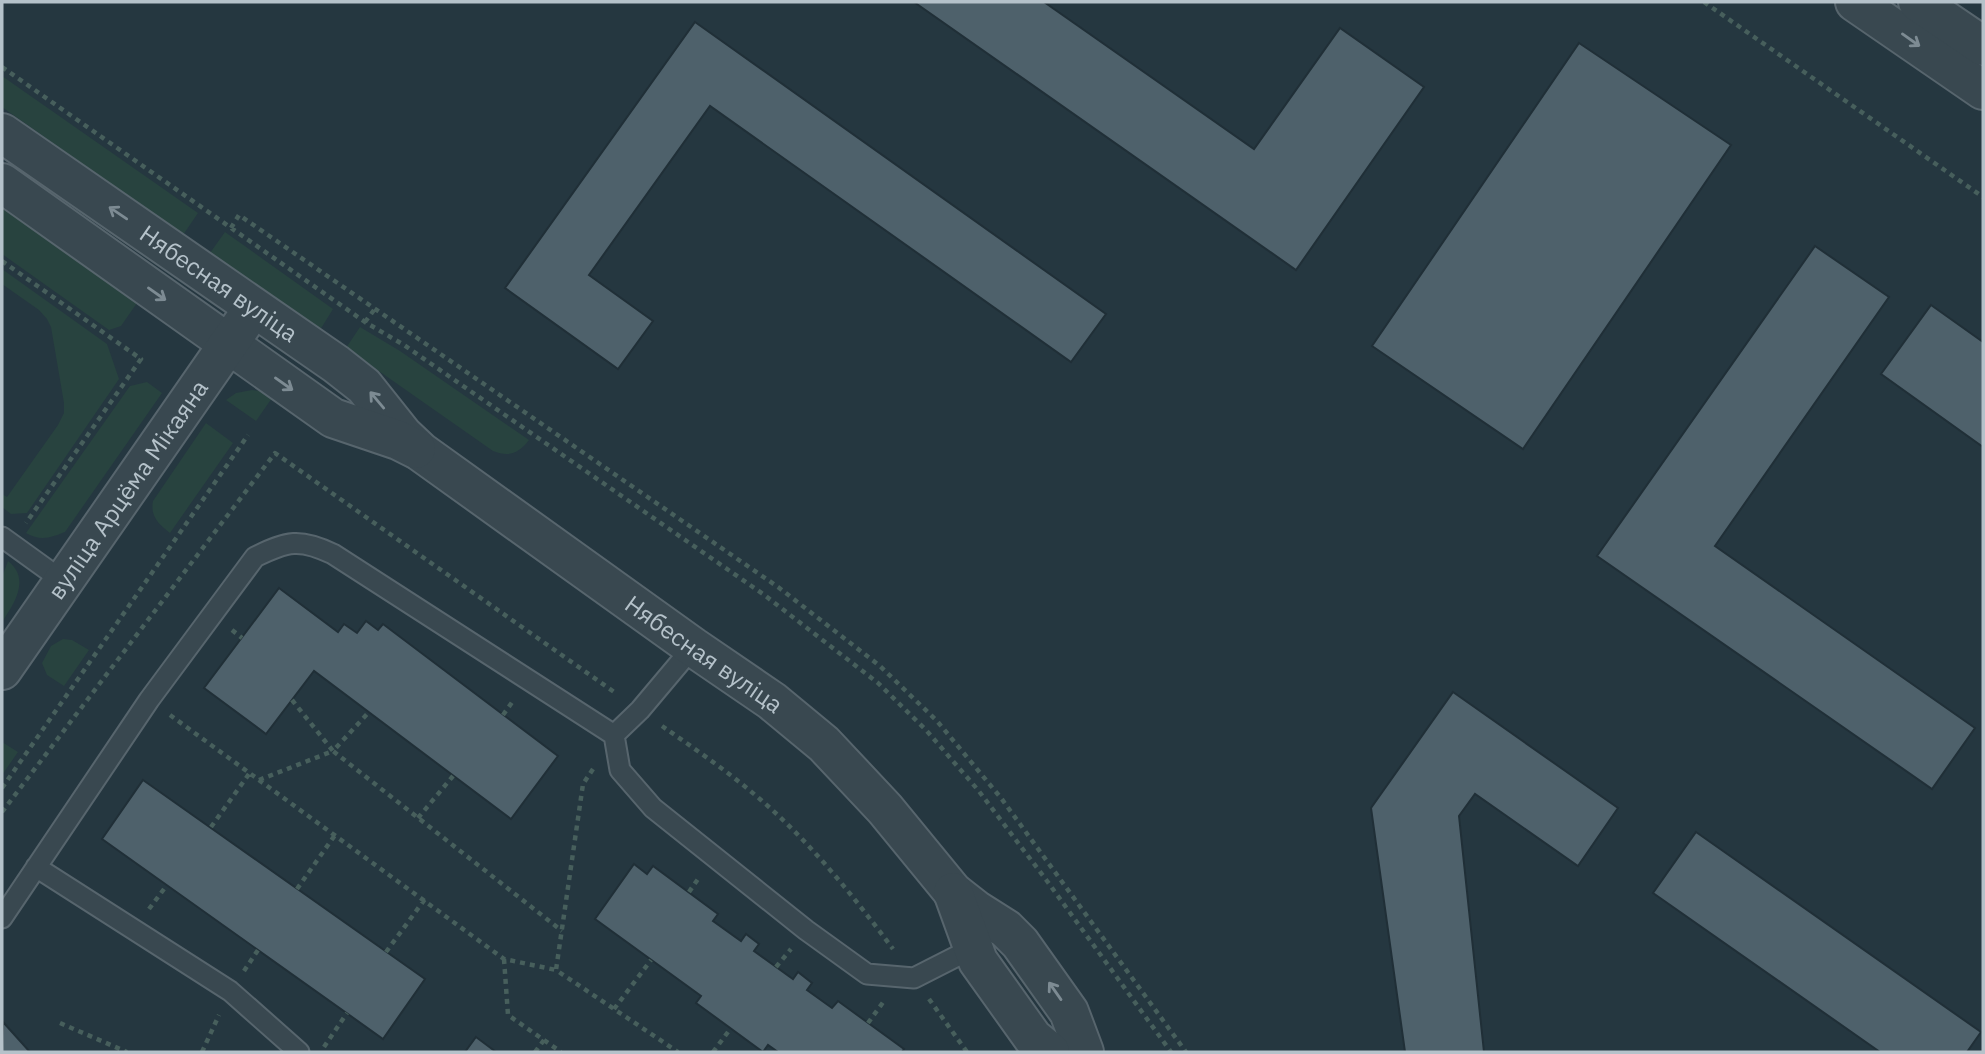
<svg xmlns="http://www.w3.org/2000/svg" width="1985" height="1054" viewBox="0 0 1985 1054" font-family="'IBM Plex Sans',sans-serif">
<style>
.green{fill:#28433f}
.building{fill:#4e616b;stroke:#202f37;stroke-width:2}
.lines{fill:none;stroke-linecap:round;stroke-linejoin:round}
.service-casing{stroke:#57656d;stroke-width:23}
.minor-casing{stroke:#57656d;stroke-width:42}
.path{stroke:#475f5c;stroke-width:4.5;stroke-dasharray:5 5;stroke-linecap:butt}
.service{stroke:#394850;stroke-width:19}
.minor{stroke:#394850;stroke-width:38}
.oneway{stroke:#7d8b93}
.labels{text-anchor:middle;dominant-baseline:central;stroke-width:6;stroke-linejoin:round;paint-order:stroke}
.street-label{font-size:24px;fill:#b5c2ca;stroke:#1e2d35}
</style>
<rect width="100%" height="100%" fill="#253740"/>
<!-- green -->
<path class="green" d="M 2,76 L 198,213 L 183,235 L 2,107 Z
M 2,208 L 137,303 L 121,326 L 109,330 L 2,254 Z
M 225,232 L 333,309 L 320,330 L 210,253 Z
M 2,269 L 107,344 L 119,379 L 27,513 L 11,514 L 2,507 L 2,494 L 7,497 L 58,425 L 64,413 L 64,403 L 51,327 L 47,319 L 39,310 L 2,284 Z
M 360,327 L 400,351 L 529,440 C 518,454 509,457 493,451 L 346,348 Z
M 147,382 L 162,393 L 65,532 C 52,537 41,542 26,533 L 130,386 Z
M 252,390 L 259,391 L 272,398 L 256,421 L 226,400 L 236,393 Z
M 206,423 L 233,443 L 170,533 C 159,524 150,517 153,501 Z
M 8,561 C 31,579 14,604 2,622 L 2,577 Z
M 63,639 L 72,640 L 89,650 L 64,686 L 47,675 L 42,663 L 51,646 Z
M 2,742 L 18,752 L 2,775 Z"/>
<!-- building -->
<path class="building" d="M 914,2 L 1044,2 L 1254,149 L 1340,28 L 1424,87 L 1296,270 Z
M 695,22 L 1106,314 L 1071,362 L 710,106 L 589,275 L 653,321 L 618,369 L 505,288 Z
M 1579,43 L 1731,145 L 1523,449 L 1372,346 Z
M 1815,246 L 1889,297 L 1715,546 L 1975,728 L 1932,789 L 1597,556 Z
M 1931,305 L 1983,342 L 1983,447 L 1881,374 Z
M 279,588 L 338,632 L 344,624 L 357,633 L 366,621 L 378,630 L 383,624 L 558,756 L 511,819 L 314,671 L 266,734 L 204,688 Z
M 1453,692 L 1618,808 L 1578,866 L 1475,794 L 1459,816 L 1484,1052 L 1405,1052 L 1371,808 Z
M 143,780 L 425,979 L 383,1039 L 102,839 Z
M 1696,832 L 1981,1032 L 1967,1052 L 1880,1052 L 1653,893 Z
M 634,864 L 647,874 L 653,866 L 718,914 L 713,921 L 741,941 L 746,934 L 759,944 L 754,951 L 793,979 L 798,972 L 812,983 L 807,990 L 832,1008 L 838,1001 L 904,1049 L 902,1052 L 778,1052 L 768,1045 L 763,1052 L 696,1003 L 701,996 L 595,919 Z
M 3,1022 L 30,1052 L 2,1052 Z
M 476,1037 L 496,1052 L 465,1052 Z"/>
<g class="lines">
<defs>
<path id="service" d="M 2,537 L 63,581
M 614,735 L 640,710 L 693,647
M 36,867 L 230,991 L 299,1052
M 2,918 L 149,700 L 255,557 C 287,541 300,538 333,554 L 614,735 L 620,770 L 653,808 L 806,930 L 867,974 L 914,978 L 973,948"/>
<g id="minor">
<path d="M 1855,2 L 1983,90"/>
<path d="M 1918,2 L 1983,46"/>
<path id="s1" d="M 2,133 L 336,364 L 364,386 L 403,435 L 421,452 L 693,647 L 772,701 L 824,744 L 885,809 L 953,892 L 976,910 L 1006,929 L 1020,943 L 1069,1012 L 1084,1052"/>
<path d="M 2,183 L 333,418 L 398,440 L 416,449"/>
<path id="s2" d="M 2,670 L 243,323"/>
<path d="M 953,892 L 978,961 L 1033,1038 L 1050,1052"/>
</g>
</defs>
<!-- service casing -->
<use href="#service" class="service-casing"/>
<!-- minor casing -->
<use href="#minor" class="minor-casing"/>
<!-- path -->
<path class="path" d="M 1704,2 L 1983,197
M 2,67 L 365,322 L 404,345 L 763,594 L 878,683 L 926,730 L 978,790 L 1047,881 L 1171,1052
M 231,228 L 239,215 L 778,587 L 880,666 L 937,721 L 1001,798 L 1186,1052
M 2,261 L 141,359 L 26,523
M 365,322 L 374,310
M 232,630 L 242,638
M 292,700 L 333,751 L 369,712
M 170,715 L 504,959 L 556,970
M 503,715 L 513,701
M 662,726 C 695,749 730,773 761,800 C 811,843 854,897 893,949
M 593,769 L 583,784 L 556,970 L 678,1052
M 259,780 L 333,751 L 562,931
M 2,788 L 248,435
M 2,812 L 275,453 L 617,694
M 418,818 L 453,776
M 211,827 L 249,774
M 297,889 L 335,835
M 689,892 L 698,879
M 149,909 L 167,885
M 386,952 L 425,899
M 504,959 L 508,1015 L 561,1052
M 776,967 L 791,949
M 244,971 L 258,950
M 929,999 L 967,1052
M 614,1009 L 651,960
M 60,1023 L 127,1052
M 868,1023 L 884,1001
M 324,1047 L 347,1013
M 202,1052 L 219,1015
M 535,1052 L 544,1040
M 713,1052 L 731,1028"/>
<!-- service -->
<use href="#service" class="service"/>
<!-- minor -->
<use href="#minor" class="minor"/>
</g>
<!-- one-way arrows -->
<defs><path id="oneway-shaft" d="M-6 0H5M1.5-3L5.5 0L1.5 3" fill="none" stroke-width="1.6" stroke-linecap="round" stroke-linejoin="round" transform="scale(1.75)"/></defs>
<g class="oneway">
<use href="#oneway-shaft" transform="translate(1911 40) rotate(35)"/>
<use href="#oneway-shaft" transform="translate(118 213) rotate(-146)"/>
<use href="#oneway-shaft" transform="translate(157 294) rotate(35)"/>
<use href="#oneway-shaft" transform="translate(284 384) rotate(35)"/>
<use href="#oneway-shaft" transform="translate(377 400) rotate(-130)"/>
<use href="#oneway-shaft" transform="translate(1055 991) rotate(-125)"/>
</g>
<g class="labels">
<!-- street labels -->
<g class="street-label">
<text stroke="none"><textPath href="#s1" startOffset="264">Нябесная вуліца</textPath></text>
<text stroke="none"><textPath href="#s2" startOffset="220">вуліца Арцёма Мікаяна</textPath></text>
<text stroke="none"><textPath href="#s1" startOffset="877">Нябесная вуліца</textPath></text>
</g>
</g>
<!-- border -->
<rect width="1985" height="1054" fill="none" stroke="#b5c2ca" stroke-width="7"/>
</svg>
